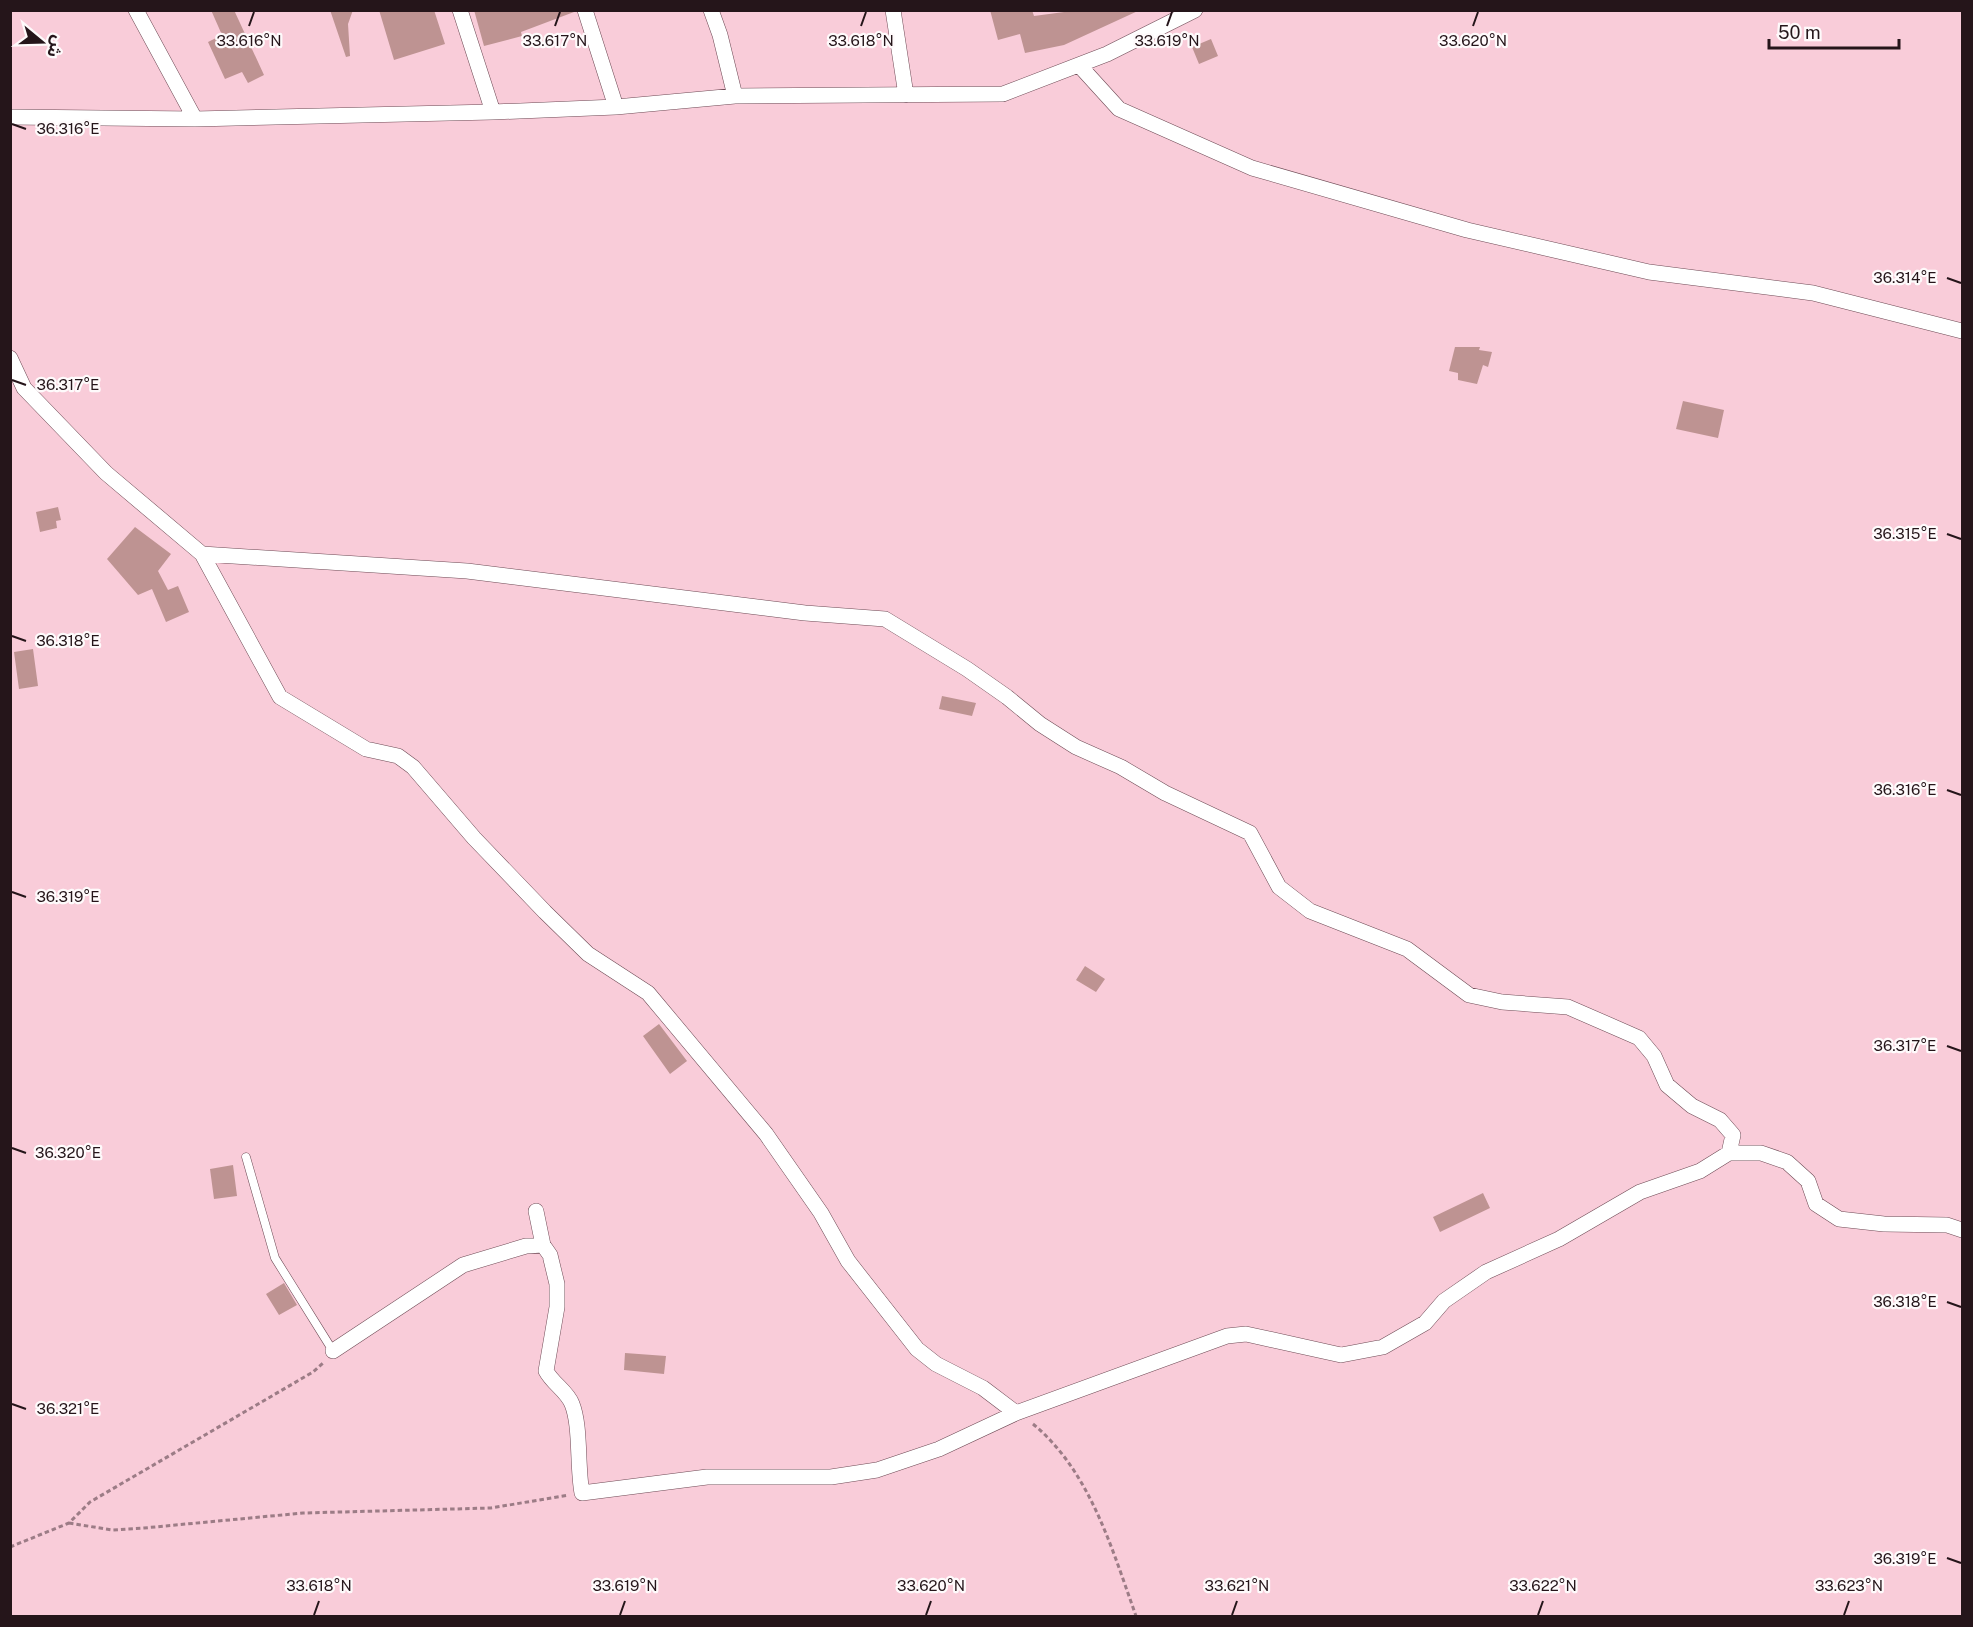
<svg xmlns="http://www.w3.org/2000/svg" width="1973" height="1627" viewBox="0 0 1973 1627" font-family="'Public Sans','Noto Sans Arabic',sans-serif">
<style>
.building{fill:#be9392}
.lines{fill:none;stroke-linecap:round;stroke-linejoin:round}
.lane-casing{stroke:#6e4a55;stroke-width:9}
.street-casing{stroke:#6e4a55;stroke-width:16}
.path{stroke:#9c7c86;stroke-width:3;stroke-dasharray:4.5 3;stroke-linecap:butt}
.lane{stroke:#fff;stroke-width:8}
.street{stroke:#fff;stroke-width:15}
.ticks{fill:none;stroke:#25151a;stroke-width:2}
.ticks-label{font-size:15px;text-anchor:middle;fill:#25151a;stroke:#fefafb;stroke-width:4.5;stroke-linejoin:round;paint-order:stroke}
</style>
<rect width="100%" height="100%" fill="#f9ccd9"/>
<!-- building -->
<path class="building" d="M 211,10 L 234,10 L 264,75 L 248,83 L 242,72 L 225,79 L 208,42 L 222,35 Z
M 330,10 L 353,10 L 348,24 L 350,56 L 346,57 Z
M 379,10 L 434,10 L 445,44 L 394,60 Z
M 474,10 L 574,10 L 574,12 L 521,32 L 522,36 L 484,46 Z
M 990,10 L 1032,10 L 1034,16 L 1079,10 L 1140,10 L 1064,45 L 1025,53 L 1020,34 L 998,40 Z
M 1211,39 L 1218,56 L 1199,64 L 1192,47 Z
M 1455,347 L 1480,347 L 1479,350 L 1492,352 L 1488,367 L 1483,365 L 1477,384 L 1458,380 L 1458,373 L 1449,371 Z
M 1683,401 L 1724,410 L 1718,438 L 1676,429 Z
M 58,507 L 61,520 L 56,521 L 57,528 L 40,532 L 36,512 Z
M 135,527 L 171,554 L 158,571 L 168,590 L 178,586 L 189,612 L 166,622 L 152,589 L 138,595 L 107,559 Z
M 33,649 L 38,686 L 19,689 L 14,652 Z
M 942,696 L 976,703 L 972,716 L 939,709 Z
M 1085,966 L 1105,979 L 1096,992 L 1076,980 Z
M 659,1024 L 687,1061 L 670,1074 L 643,1036 Z
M 233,1165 L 237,1196 L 214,1199 L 210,1169 Z
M 1483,1193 L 1490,1208 L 1440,1232 L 1433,1217 Z
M 284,1283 L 297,1305 L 279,1315 L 266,1294 Z
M 625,1353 L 666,1356 L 664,1374 L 624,1370 Z"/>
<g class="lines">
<defs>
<path id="lane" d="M 246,1157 L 275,1258 L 333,1351"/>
<path id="street" d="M 136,10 L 195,119
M 460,10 L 493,112
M 585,10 L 616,107
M 711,10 L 720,35 L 735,96
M 893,10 L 906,95
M 1079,65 L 1119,109 L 1252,168 L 1467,230 L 1649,272 L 1813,293 L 1962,331
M 10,117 L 195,119 L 493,112 L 616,107 L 735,96 L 1003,94 L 1107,54 L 1195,10
M 10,358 L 24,388 L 106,473 L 202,554 L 280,697 L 366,749 L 398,756 L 413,767 L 474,838 L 545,912 L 588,954 L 648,993 L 766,1134 L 821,1213 L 848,1261 L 917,1349 L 936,1364 L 983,1388 L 1016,1413
M 202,554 L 467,571 L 805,613 L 885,619 L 967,669 L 1007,697 L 1040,724 L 1076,747 L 1121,767 L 1165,793 L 1250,833 L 1279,887 L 1310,911 L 1407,949 L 1469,995 L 1502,1002 L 1568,1007 L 1639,1038 L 1654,1056 L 1667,1085 L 1692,1106 L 1720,1120 L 1733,1135 L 1729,1153 L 1700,1171 L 1640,1192 L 1559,1239 L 1486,1272 L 1444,1301 L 1425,1323 L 1383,1347 L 1341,1355 L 1246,1334 L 1227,1336 L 1016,1413 L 939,1449 L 877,1470 L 831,1477 L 707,1477 L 582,1493 C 577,1467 581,1426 572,1404 C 567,1391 553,1384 546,1371 L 557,1307 L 557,1284 L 550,1255 L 543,1245 L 536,1211
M 1729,1153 L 1761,1153 L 1787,1162 L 1808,1181 L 1816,1204 L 1839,1219 L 1884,1224 L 1947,1225 L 1962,1230
M 333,1351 L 463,1265 L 526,1246 L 543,1245"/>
</defs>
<!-- lane casing -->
<use href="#lane" class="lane-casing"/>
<!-- street casing -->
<use href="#street" class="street-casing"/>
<!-- path -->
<path class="path" d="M 1033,1424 C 1090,1471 1112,1549 1136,1616
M 69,1523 L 112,1530 L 144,1528 L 303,1513 L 491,1508 L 569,1495
M 10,1547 L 69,1523 L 90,1502 L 313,1372 L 323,1363"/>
<!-- lane -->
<use href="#lane" class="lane"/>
<!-- street -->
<use href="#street" class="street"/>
</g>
<!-- ticks -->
<path class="ticks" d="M 249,26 L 254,12M 555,26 L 560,12M 861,26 L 866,12M 1167,26 L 1172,12M 1473,26 L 1478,12M 12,124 L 26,129M 1947,278 L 1961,283M 12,380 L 26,385M 1947,534 L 1961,539M 12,636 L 26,641M 1947,790 L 1961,795M 12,892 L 26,897M 1947,1046 L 1961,1051M 12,1148 L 26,1153M 1947,1302 L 1961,1307M 12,1404 L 26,1409M 1947,1558 L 1961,1563M 314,1615 L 319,1601M 620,1615 L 625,1601M 926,1615 L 931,1601M 1232,1615 L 1237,1601M 1538,1615 L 1543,1601M 1844,1615 L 1849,1601"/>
<g class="ticks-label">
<text x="249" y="46">33.616°N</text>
<text x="555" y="46">33.617°N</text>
<text x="861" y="46">33.618°N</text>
<text x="1167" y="46">33.619°N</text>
<text x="1473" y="46">33.620°N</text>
<text x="68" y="134">36.316°E</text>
<text x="1905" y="283">36.314°E</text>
<text x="68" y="390">36.317°E</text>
<text x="1905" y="539">36.315°E</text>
<text x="68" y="646">36.318°E</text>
<text x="1905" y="795">36.316°E</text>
<text x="68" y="902">36.319°E</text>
<text x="1905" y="1051">36.317°E</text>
<text x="68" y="1158">36.320°E</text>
<text x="1905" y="1307">36.318°E</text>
<text x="68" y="1414">36.321°E</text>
<text x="1905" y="1564">36.319°E</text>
<text x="319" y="1591">33.618°N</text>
<text x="625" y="1591">33.619°N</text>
<text x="931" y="1591">33.620°N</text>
<text x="1237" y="1591">33.621°N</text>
<text x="1543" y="1591">33.622°N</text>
<text x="1849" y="1591">33.623°N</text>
</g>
<!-- border -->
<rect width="1973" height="1627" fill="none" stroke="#25151a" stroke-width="24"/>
<!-- north arrow -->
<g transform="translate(42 42) rotate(109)" stroke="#fefafb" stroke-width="4.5" paint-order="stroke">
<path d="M0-4.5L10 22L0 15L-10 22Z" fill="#25151a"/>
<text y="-9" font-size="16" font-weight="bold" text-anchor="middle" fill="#25151a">ش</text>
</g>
<!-- scale -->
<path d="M1769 39v9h130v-9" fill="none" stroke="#25151a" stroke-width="3"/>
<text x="1778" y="39" font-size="18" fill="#25151a" stroke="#fefafb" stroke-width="4.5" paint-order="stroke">50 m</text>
</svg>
